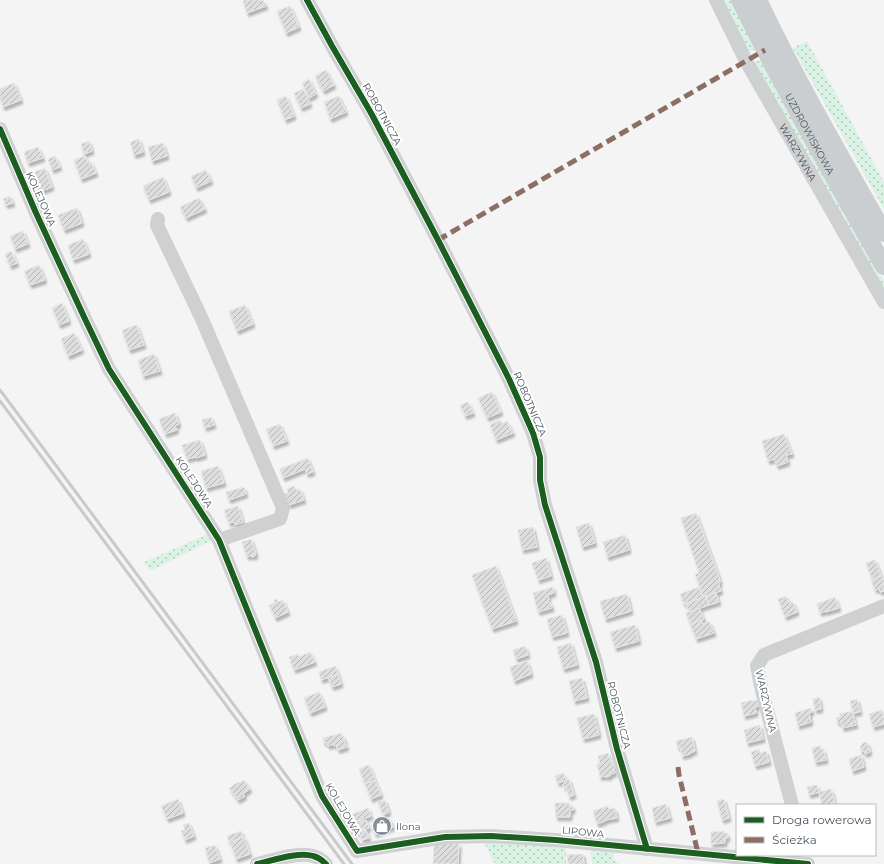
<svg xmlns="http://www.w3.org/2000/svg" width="884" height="864" viewBox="0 0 884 864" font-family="Montserrat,sans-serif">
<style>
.grass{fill:url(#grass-dots)}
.building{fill:url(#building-hatch);stroke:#e5e6e7;filter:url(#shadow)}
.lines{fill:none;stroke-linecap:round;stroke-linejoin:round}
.minor{stroke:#ced0d2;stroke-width:14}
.major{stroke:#caced1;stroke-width:18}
.rail{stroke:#c9cacc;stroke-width:3}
.quiet{stroke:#8d6e63;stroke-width:5;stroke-dasharray:10 5;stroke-linecap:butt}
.cycleway-casing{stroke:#fff;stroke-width:8}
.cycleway{stroke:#1b5e20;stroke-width:6}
.labels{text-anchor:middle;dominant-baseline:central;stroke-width:4;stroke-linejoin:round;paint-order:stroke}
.street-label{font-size:10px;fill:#4a5661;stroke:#fff}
.poi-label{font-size:10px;fill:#4a5661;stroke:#fff;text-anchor:start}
</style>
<defs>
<pattern id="grass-dots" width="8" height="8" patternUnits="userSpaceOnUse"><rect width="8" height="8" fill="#d9f2e3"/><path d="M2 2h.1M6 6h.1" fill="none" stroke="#b2c7bb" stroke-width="1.8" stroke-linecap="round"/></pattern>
<pattern id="building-hatch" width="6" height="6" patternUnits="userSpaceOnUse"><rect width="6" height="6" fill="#ddddde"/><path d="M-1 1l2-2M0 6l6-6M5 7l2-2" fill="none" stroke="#b5b6b7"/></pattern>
<filter id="shadow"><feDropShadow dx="2" dy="3.5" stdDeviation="1" flood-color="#0004"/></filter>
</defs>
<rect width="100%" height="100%" fill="#f4f4f4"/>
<!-- grass -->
<path class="grass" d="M 723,0 L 733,0 L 756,49 L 748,53 Z
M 807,41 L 884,182 L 884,209 L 793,48 Z
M 761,59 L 849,219 L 884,280 L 884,295 L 753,63 Z
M 208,534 L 212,540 L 150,571 L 144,562 Z
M 484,842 L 566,846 L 566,864 L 495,864 Z
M 590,847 L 613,851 L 614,860 L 619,864 L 592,864 Z"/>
<!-- building -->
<path class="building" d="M 245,0 L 263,0 L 266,6 L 247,13 L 243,1 Z
M 290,6 L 299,27 L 286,33 L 277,11 Z
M 326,70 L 334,85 L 323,91 L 315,76 Z
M 309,79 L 316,94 L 309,98 L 302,83 Z
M 14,83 L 21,100 L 3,107 L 0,98 L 0,89 Z
M 303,89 L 310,104 L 301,108 L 294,93 Z
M 286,96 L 294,116 L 285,120 L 277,100 Z
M 339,96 L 346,112 L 330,119 L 324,102 Z
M 139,139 L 143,152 L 134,155 L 130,142 Z
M 89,141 L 92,151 L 84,154 L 81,144 Z
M 163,143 L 167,156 L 152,161 L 148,147 Z
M 38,147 L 43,158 L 28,163 L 24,152 Z
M 55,156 L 60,167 L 52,170 L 48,159 Z
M 85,156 L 88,163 L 91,162 L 96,173 L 81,179 L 74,160 Z
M 45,168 L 52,187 L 39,192 L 32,173 Z
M 206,170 L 211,181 L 196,188 L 191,176 Z
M 163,177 L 169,192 L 149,200 L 143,186 Z
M 10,196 L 13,203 L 6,205 L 3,199 Z
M 199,198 L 205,209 L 186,218 L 180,207 Z
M 77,208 L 82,223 L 64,230 L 58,215 Z
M 23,231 L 28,244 L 15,249 L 10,236 Z
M 83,239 L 89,254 L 73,260 L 68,245 Z
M 11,251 L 17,263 L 10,266 L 5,254 Z
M 39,265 L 45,280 L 30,285 L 24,271 Z
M 62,303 L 69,321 L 59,325 L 52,308 Z
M 245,305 L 253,324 L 237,331 L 229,311 Z
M 137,325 L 144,345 L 129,350 L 122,330 Z
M 74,333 L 82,350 L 68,356 L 61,339 Z
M 154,354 L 160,371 L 143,376 L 138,360 Z
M 492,392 L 501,412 L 487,418 L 478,398 Z
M 468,402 L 473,413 L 465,416 L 460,405 Z
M 175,413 L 179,424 L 175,426 L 177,430 L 165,434 L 159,419 Z
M 211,417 L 214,425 L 205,428 L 202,420 Z
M 500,420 L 502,424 L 507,421 L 513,433 L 496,440 L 490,425 Z
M 280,424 L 287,441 L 273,446 L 266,429 Z
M 784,434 L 792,454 L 786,455 L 788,462 L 777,466 L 774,459 L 768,461 L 762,441 Z
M 200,440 L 205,455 L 196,458 L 196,457 L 187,459 L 182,445 Z
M 308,458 L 313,472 L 307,474 L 305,469 L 283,478 L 280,469 Z
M 218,466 L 224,483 L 206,488 L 201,471 Z
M 294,486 L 296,490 L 300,489 L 304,500 L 289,505 L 284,494 L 288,493 L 287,489 Z
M 244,487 L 246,494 L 229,500 L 226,492 Z
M 238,506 L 243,522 L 235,525 L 234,522 L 229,523 L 224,510 Z
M 696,513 L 720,580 L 719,586 L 721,591 L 703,597 L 695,574 L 699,573 L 681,518 Z
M 589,523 L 595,543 L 582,547 L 576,527 Z
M 533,527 L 537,547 L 522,550 L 518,530 Z
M 625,535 L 629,550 L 607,557 L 603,542 Z
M 251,539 L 256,554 L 255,554 L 255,556 L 252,557 L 252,555 L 247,557 L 242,542 Z
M 546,558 L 551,576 L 538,580 L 532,563 Z
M 875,560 L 881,576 L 872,580 L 866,563 Z
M 496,566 L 516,621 L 492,629 L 472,575 Z
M 884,575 L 884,591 L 880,592 L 879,589 L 875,590 L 871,580 Z
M 553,587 L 554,593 L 548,595 L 549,600 L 548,600 L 551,604 L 552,608 L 538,612 L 533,593 Z
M 699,587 L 703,597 L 684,604 L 680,594 Z
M 716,593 L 719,602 L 709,605 L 706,596 Z
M 627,594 L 631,611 L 605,619 L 600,601 Z
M 706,596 L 709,605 L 689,612 L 686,604 Z
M 786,596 L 789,603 L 793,602 L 797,612 L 785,617 L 778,599 Z
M 835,597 L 839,608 L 825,612 L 825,611 L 820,613 L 817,604 Z
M 277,599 L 278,602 L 283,600 L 288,612 L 275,618 L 269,605 L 275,603 L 274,600 Z
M 699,608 L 704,619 L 690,624 L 686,613 Z
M 562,615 L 567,633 L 552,637 L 547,619 Z
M 701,620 L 703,624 L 710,622 L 714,633 L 696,639 L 690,624 Z
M 635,625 L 639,641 L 615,648 L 610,632 Z
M 571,643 L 577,665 L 563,669 L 557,647 Z
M 525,646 L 528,655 L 516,659 L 513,650 Z
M 310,652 L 315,662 L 294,670 L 289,657 L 298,654 L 299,657 Z
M 527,661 L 531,674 L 514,681 L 510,667 Z
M 335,666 L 338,674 L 321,680 L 319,672 Z
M 338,674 L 341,684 L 332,687 L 328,678 Z
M 582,678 L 587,698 L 574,701 L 569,681 Z
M 319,692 L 325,707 L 310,713 L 304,698 Z
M 819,697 L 821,709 L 815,710 L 813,699 Z
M 857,699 L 860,712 L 854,713 L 853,709 L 852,709 L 850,701 Z
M 753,700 L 753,701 L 757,700 L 759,706 L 755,707 L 756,713 L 744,716 L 741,703 Z
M 811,708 L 812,712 L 809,713 L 811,722 L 798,726 L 795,713 Z
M 882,710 L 884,717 L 884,724 L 873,727 L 869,714 Z
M 852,711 L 856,725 L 842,728 L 841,722 L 838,723 L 836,718 L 840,717 L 839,714 Z
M 594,714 L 599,735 L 583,739 L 577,718 Z
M 760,725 L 763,739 L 747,743 L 744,730 Z
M 341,733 L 345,740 L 344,741 L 347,747 L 338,750 L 336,745 L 334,746 L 334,744 L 328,746 L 326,742 L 324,743 L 323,738 L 333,735 L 333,736 Z
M 692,737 L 695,751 L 690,753 L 690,754 L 682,756 L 680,747 L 678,748 L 676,741 Z
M 867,742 L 870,752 L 865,754 L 864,751 L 861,751 L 860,746 L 862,745 L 862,743 Z
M 820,746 L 821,750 L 823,749 L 826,760 L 815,762 L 812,748 Z
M 759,749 L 760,753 L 766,751 L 769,762 L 755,766 L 751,752 Z
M 608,753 L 610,760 L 611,760 L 612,764 L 615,766 L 614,769 L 615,773 L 611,774 L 610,776 L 606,777 L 604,776 L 600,777 L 597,764 L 600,763 L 598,756 Z
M 861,755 L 864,767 L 852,771 L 849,759 Z
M 369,765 L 375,780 L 365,784 L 359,769 Z
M 563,773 L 566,780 L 569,779 L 574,795 L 569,797 L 566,787 L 564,788 L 563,784 L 565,783 L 564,781 L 558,783 L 555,776 Z
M 244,780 L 250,789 L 243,794 L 245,796 L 238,800 L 229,788 L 238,782 L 239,783 Z
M 375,780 L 381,795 L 371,799 L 365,784 Z
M 817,785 L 819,792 L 809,795 L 807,787 Z
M 831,789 L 835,803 L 828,805 L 822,805 L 819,792 Z
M 178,799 L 183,813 L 167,819 L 161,806 Z
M 724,799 L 729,818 L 722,820 L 717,801 Z
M 385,800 L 389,812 L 383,815 L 378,802 Z
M 555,803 L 569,803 L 569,806 L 573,806 L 573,810 L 570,810 L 570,817 L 556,817 Z
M 666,804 L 670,818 L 655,822 L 652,808 Z
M 608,806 L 609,809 L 614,808 L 615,809 L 617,818 L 605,820 L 605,821 L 597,824 L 593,811 Z
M 368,808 L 371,816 L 350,824 L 348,816 Z
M 389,818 L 393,827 L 375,834 L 371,824 Z
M 366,820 L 369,828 L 354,833 L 351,825 Z
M 189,823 L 194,836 L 185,840 L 181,831 L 185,830 L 183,825 Z
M 366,830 L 369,838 L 362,840 L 359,833 Z
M 241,831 L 243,837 L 229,842 L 227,836 Z
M 724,831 L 724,833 L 727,833 L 728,838 L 725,838 L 725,843 L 711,844 L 711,832 Z
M 244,837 L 250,854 L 236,859 L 230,842 Z
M 434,843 L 459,844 L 458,864 L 433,864 Z
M 215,845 L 220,859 L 209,863 L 205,848 Z
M 583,854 L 584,864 L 568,864 L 567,855 Z"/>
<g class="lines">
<!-- minor -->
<g class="minor">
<path d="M 307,0 L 332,46 L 371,113 L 438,240 L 509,379 L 533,433 L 540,457 L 540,480 L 545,505 L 596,662 L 617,749 L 647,849"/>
<path id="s1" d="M 716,0 L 746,61 L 884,302"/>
<path d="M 0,129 L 36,213 L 85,319 L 109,369 L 219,540 L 322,796 L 357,851 L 445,837 L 491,836 L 556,840 L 808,864"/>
<path d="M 158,219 L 157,225 L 201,317 L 283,508 L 280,519 L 219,540"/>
<path d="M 792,805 L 762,691 L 757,666 L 764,655 L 884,606"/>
<path d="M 257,864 C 271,861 299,851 313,856 C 318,857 322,860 326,864"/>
</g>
<!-- major -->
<g class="major">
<path id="s2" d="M 740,0 C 785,91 834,178 884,266"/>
<path d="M 758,0 C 796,80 840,156 884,233"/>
</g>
<!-- rail -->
<path class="rail" d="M 0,390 L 352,864
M 0,401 L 344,864"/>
<!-- quiet -->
<path class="quiet" d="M 438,240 L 765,50
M 678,767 L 679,775 L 698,853"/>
<defs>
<path id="cycleway" d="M 307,0 L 332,46 L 371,113 L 438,240 L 509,379 L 533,433 L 540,457 L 540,480 L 545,505 L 596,662 L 617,749 L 647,849
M 0,129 L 36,213 L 85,319 L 109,369 L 219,540 L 322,796 L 357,851 L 445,837 L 491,836 L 556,840 L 808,864
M 257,864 C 271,861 299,851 313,856 C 318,857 322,860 326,864"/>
</defs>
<!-- cycleway casing -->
<use href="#cycleway" class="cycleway-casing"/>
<!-- cycleway -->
<use href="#cycleway" class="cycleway"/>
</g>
<!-- icons -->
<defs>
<symbol id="shop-disc" viewBox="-11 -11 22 22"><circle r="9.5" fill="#868d94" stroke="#fff"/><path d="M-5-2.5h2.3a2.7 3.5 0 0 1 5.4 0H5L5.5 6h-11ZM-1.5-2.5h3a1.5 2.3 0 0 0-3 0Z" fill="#fff"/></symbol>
</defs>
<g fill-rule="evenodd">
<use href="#shop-disc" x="371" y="815" width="22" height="22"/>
</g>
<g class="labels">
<!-- street labels -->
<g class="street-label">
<text transform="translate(382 114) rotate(61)">ROBOTNICZA</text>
<text stroke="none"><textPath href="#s2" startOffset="151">UZDROWISKOWA</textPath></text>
<text stroke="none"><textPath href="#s1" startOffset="173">WARZYWNA</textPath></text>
<text transform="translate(41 199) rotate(66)">KOLEJOWA</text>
<text transform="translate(530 404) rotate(67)">ROBOTNICZA</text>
<text transform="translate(194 482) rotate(57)">KOLEJOWA</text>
<text transform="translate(766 701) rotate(77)">WARZYWNA</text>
<text transform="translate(619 715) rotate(76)">ROBOTNICZA</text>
<text transform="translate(343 809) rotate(59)">KOLEJOWA</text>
<text transform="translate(583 832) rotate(6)">LIPOWA</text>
</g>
<!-- poi labels -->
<g class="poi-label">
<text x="396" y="826">Ilona</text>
</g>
</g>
<!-- legend -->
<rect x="736" y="804" width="140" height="52" fill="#ffffff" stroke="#b7bbc0"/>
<rect x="744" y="817" width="20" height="6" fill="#1b5e20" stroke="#b7bbc0"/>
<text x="772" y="824" font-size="12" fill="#4a5661">Droga rowerowa</text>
<rect x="744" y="837" width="20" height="6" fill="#8d6e63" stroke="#b7bbc0"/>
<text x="772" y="844" font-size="12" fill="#4a5661">Ścieżka</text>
</svg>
